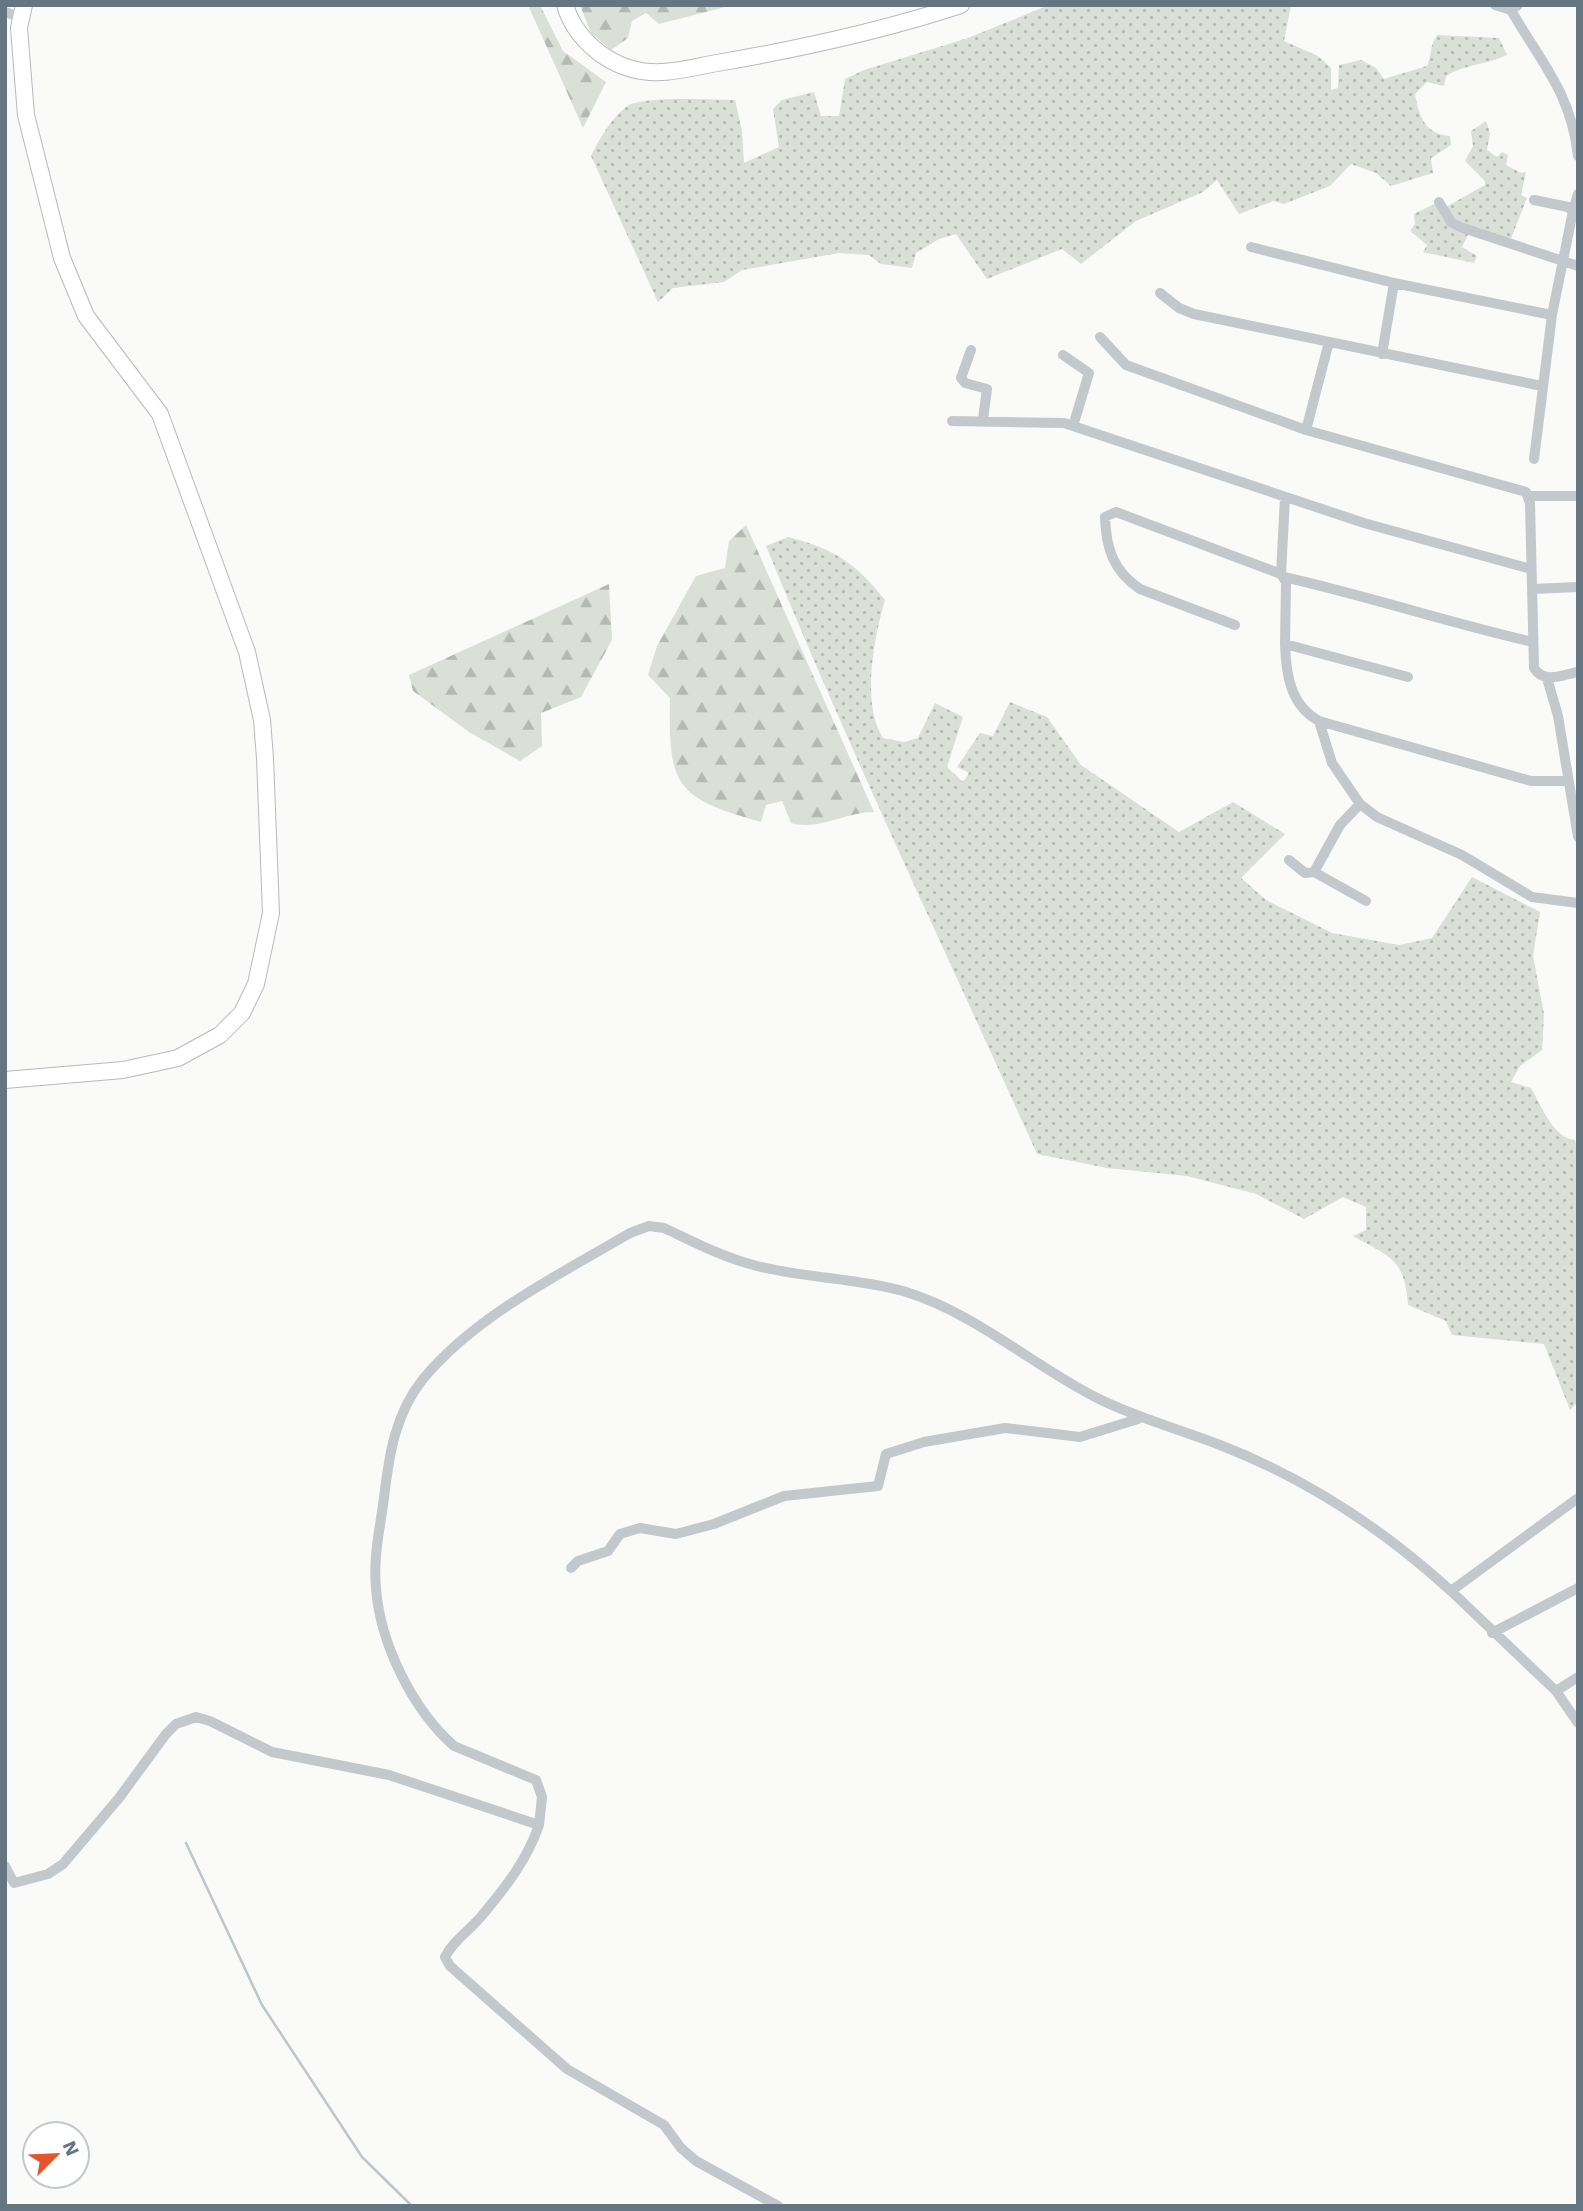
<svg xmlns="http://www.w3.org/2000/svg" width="1583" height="2211" viewBox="0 0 1583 2211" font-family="'Work Sans',sans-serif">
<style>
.grass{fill:url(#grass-dots)}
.forest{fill:url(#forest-firs)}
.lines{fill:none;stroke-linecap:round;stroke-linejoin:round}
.stream{stroke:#bbc7cb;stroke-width:2.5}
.secondary-casing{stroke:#b3babf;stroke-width:18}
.minor{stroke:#c3c8cc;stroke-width:10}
.secondary{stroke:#fff;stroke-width:16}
</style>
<defs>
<pattern id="grass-dots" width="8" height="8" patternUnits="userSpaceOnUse" patternTransform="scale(1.75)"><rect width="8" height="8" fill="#dadfd7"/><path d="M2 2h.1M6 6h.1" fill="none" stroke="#b4b9b4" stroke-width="1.8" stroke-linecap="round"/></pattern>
<pattern id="forest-firs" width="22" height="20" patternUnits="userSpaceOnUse" patternTransform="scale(1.75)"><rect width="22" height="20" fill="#dadfd7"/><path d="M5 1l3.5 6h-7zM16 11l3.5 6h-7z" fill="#b4b9b4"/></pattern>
</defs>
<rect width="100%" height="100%" fill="#fafaf8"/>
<!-- grass -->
<path class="grass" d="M 1049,5 L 1291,5 L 1284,41 L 1318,56 L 1331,68 L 1331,90 L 1338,88 L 1339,65 L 1361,60 L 1376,68 L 1384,79 L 1427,66 C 1433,54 1428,50 1437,35 L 1499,38 L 1507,55 C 1486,65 1465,64 1446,76 L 1444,86 L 1427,82 L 1415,94 C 1419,117 1425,134 1450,136 L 1451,145 L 1431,158 L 1433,173 L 1391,186 L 1376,173 L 1351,164 L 1330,186 L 1284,204 L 1273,201 L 1239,214 L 1217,180 L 1203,192 L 1136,221 L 1081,264 L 1062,249 L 987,279 L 956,234 L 939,239 L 916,253 L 912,268 L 881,264 L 869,255 L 839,253 L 742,270 L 724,282 L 673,288 L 658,302 L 591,156 C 600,138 610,120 626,107 C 641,95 714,100 735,100 L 742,131 L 744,163 L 779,147 L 773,109 L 782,100 L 814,92 L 821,116 L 839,116 L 845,79 L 864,70 L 968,38 Z
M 1486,121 L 1490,133 L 1487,150 L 1497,157 L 1502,152 L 1508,155 L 1506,165 L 1521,173 L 1526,172 L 1521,195 L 1527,198 L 1510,241 L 1461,225 L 1444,208 L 1485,185 L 1485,181 L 1465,161 L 1473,146 L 1471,131 Z
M 1436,203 L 1470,231 L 1462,247 L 1477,256 L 1474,263 L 1423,252 L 1427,245 L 1410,231 L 1415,224 L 1414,214 Z
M 788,537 C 834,549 855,562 885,600 C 874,637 861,705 883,738 L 904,742 L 918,738 L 935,703 L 963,717 L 947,767 L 963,782 L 969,773 L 957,767 L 980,733 L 993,736 L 1010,702 L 1047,717 L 1081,765 L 1179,832 L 1233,802 L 1285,834 L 1241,878 L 1266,900 L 1332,933 L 1399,945 L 1432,938 L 1472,877 L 1540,912 L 1533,956 L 1544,1014 L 1542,1050 L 1520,1066 L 1511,1082 L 1531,1088 C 1541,1105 1553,1138 1575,1140 L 1578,1153 L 1578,1402 L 1570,1410 L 1544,1344 L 1452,1335 L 1446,1321 L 1408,1305 C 1405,1259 1390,1257 1353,1236 L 1366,1230 L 1366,1207 L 1343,1197 L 1304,1219 L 1256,1194 L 1187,1176 L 1107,1168 L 1037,1154 C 946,952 850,752 766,546 Z"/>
<!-- forest -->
<path class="forest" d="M 528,5 L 540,5 L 563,51 L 606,82 L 583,128 Z
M 580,5 L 733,5 L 659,24 L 646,13 L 632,21 L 628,38 L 611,50 L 591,33 Z
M 746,525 L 874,812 C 846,812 818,831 791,823 L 782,801 L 766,805 L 761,822 C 676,798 668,787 670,698 L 648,675 L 657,646 L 696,576 L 725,568 L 729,541 Z
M 609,584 L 612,640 L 581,697 L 541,713 L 542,746 L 520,761 L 469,732 L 413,691 L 409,675 Z"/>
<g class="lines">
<!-- stream -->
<path class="stream" d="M 186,1843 L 262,2005 L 362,2157 L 412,2206"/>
<defs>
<path id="secondary" d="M 565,5 C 574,36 602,61 632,69 C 660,77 689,68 717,63 C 799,49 882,31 961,5
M 5,1080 L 123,1070 L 178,1058 L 220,1035 L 242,1013 L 256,984 L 271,913 L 265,758 L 262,720 L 247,652 L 160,414 L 86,316 L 62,258 L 26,115 L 19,28 L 24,5"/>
</defs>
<!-- secondary casing -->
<use href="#secondary" class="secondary-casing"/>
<!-- minor -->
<path class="minor" d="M 1495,5 L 1511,10 L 1518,5
M 1511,10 C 1541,63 1571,92 1578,156
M 5,12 L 19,17
M 1534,200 L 1568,207 L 1573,211 L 1552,315 L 1534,459
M 1439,202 L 1451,222 L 1460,227 L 1578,266
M 1573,211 L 1578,194
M 1251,247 L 1394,283 L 1552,315
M 1160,293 L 1179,308 L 1194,314 L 1542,386
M 1100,337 L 1126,365 L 1306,430 L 1526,492 L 1530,503 L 1534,668 C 1544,684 1562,675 1578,672
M 971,350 L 961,378 L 965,383 L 987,389 L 983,419
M 1382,354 L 1394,283
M 1063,355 L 1089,373 L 1073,426
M 952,421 L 1064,423 L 1364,523 L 1531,569
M 1306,430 L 1329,342
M 1530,496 L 1578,496
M 1281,574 L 1285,498
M 1284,577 C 1368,596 1450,623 1533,642
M 1532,589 L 1578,587
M 1235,625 L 1140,589 C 1113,571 1106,548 1105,517 L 1116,512 L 1281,574 L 1286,582 L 1285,644
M 1408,677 L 1285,644 C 1286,674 1290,705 1319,721 L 1531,781 L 1568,781
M 1547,678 L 1558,716 L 1578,837
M 1319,721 L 1332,763 L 1360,804 L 1377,817 L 1462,855 L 1532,897 L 1578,903
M 1360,804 L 1340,825 L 1314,872 L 1366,901
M 1289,860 L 1305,873 L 1314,872
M 571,1568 L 578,1561 L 608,1551 L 620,1534 L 640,1528 L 676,1534 L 714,1524 L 784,1496 L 878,1486 L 886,1454 L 924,1442 L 1005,1428 L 1080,1437 L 1138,1419
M 1451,1591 L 1556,1691 L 1578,1723
M 1492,1633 L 1578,1588
M 1556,1691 L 1578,1677
M 539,1825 C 528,1858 506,1887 484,1913 C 472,1929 454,1939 445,1957 L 450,1966 L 567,2069 L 664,2125 L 681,2148 L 696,2161 L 778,2206
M 5,1866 L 14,1883 L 48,1874 L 63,1864 L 119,1798 L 166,1734 L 176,1724 L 196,1717 L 210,1721 L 272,1752 L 389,1775 L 539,1825 L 542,1797 L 536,1780 L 454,1746 C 412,1709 380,1643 376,1588 C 373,1558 380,1528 384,1498 C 389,1455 395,1414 423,1379 C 476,1315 559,1275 630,1233 L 649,1226 L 664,1228 C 694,1242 724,1258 757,1266 C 804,1278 855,1278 903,1291 C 974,1312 1032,1365 1097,1398 C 1137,1418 1179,1429 1220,1445 C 1308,1479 1382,1528 1451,1591 L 1578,1498"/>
<!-- secondary -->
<use href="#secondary" class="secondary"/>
</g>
<!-- border -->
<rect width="1583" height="2211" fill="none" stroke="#657683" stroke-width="14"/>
<!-- north arrow -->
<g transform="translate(56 2155) rotate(66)"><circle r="33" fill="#ffffff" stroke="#c1c8cd" stroke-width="2"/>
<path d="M0-5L12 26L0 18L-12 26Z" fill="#e4572e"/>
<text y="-10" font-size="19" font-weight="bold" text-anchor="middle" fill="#657683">N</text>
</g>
</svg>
